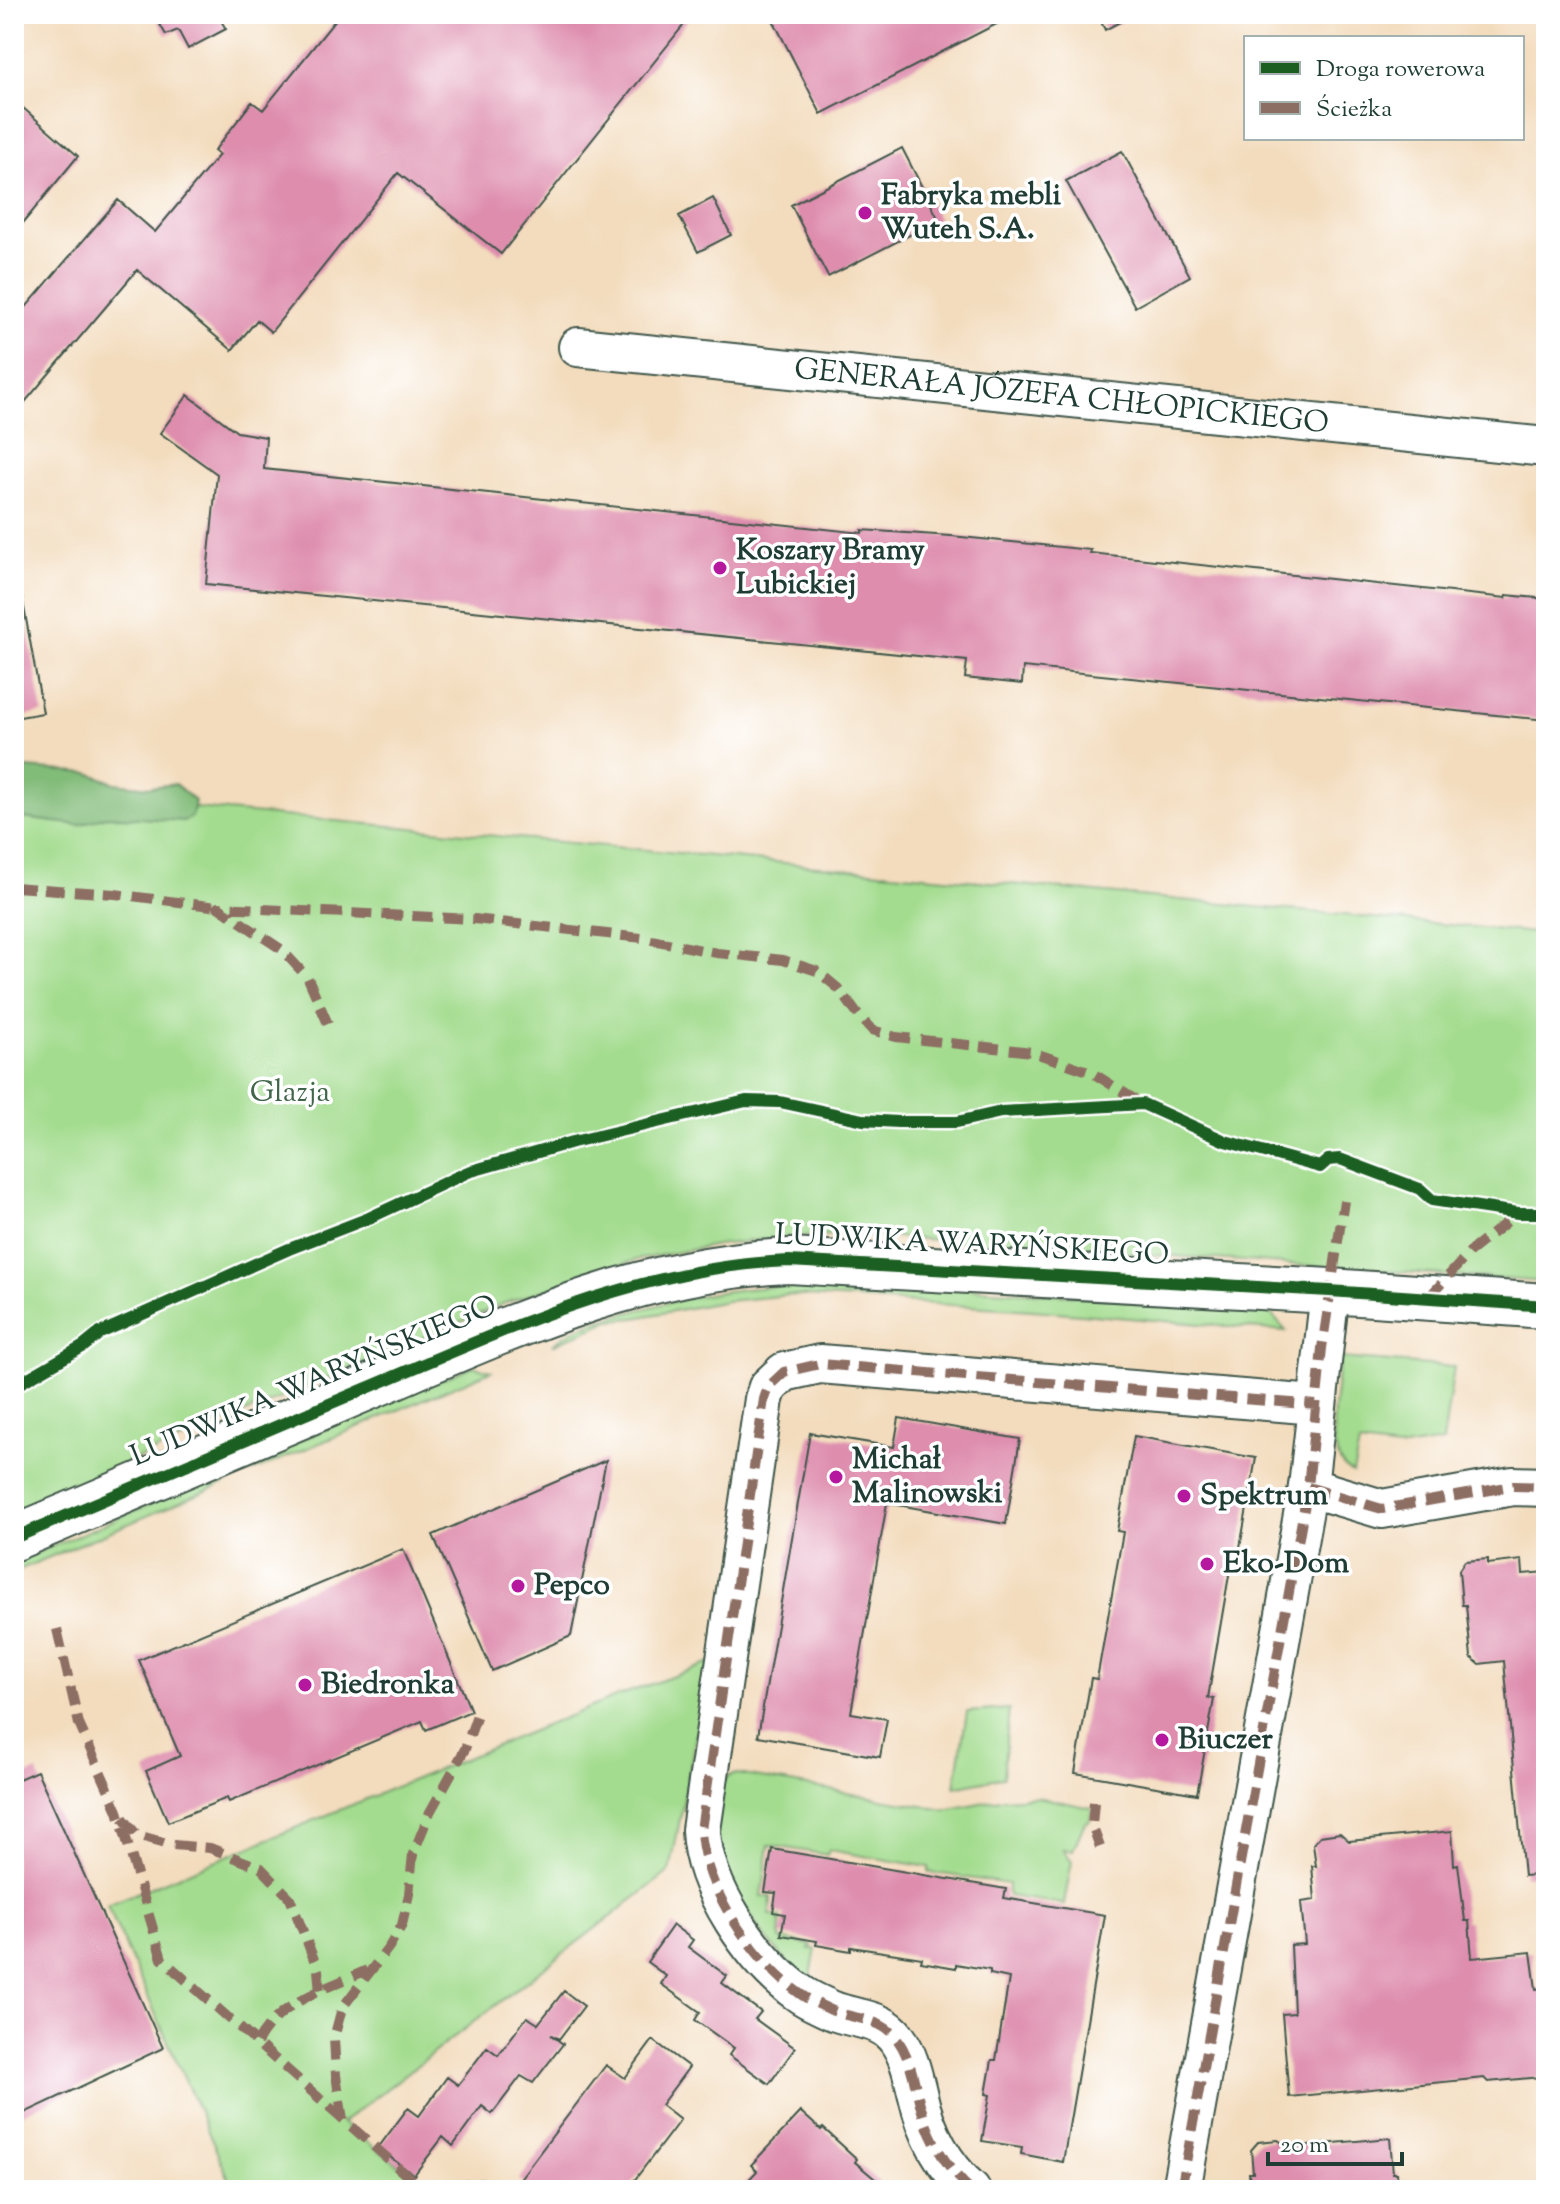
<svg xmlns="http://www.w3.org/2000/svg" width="1560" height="2204" viewBox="0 0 1560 2204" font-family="'Sorts Mill Goudy',serif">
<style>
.green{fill:#a3dc8e;stroke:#618c61;stroke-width:2}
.forest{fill:#82bc79;stroke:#507c56;stroke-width:2}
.building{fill:#de8dad}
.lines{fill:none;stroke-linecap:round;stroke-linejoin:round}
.minor-casing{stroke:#3f5549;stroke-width:42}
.tertiary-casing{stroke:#3f5549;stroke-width:48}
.minor{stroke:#fff;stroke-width:38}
.tertiary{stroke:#fff;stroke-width:44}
.quiet{stroke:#8d6e63;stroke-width:10;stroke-dasharray:20 10;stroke-linecap:butt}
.cycleway-casing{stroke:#fff;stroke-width:17}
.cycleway{stroke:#1b5e20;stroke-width:12}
.poi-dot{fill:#b5179e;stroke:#fff;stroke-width:3}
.labels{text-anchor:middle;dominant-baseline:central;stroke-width:7;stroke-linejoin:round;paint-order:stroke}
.poi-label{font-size:30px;font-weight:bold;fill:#1f3d34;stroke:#fff;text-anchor:start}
.street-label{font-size:30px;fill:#1f3d34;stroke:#fff}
.park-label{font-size:30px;fill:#40654a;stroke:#fff}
</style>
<rect width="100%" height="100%" fill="#fff"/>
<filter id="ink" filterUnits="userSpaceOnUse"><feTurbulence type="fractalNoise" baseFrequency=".0125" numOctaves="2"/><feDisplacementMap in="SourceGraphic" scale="16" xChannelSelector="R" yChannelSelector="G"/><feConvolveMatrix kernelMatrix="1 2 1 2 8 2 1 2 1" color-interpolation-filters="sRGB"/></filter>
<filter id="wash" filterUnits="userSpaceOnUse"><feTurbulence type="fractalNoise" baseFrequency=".006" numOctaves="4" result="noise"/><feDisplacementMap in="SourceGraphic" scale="32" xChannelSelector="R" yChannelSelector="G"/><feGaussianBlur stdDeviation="1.8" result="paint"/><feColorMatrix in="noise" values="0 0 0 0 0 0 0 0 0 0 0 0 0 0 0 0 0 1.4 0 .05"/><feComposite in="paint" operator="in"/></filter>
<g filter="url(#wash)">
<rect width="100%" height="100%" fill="#f3dcbd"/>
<!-- green -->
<path class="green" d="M 14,791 L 1546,934 L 1546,1282 L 852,1234 L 777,1238 L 717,1245 L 636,1260 L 505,1303 L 14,1511 Z
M 863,1282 L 1247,1306 L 1271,1314 L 1286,1331 L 1032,1310 L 790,1295 L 727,1301 L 635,1318 L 610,1320 L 552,1345 C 574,1325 604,1319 631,1312 C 663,1304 695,1295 728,1291 C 773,1285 818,1284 863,1282 Z
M 1340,1358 L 1454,1367 L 1443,1442 L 1398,1449 L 1359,1444 L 1353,1473 C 1321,1461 1337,1386 1340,1358 Z
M 473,1366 L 491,1371 L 14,1572 L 20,1560 Z
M 710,1663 L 670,1871 L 342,2123 L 432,2190 L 234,2190 L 107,1905 L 618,1696 Z
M 1009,1709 L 1003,1777 L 955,1787 L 967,1712 Z
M 738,1774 L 945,1810 L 1000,1799 L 1038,1797 L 1092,1808 L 1090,1820 L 1084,1824 L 1073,1850 L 1063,1849 L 1072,1861 L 1064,1904 L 1008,1896 L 1008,1884 L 929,1872 L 929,1867 L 829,1850 L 827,1855 L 769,1845 L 762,1896 L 771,1897 L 770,1915 L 781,1917 L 780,1939 L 812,1945 L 810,1949 L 816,1949 L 809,1986 L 763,1935 L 713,1856 L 721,1784 L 729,1776 Z"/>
<!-- forest -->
<path class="forest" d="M 14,767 L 89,773 L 115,783 L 150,787 L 175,784 L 195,801 L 192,816 L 185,821 L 106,816 L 79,825 L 14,817 Z"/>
<g id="blocks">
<!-- building -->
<path class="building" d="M 154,14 L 217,14 L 226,29 L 188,49 L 178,30 L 166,35 Z
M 340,14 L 686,14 L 690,17 L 501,254 L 398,173 L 271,332 L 257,320 L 232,350 L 137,270 L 14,415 L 14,321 L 118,200 L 155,232 L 219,155 L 214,151 L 252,102 L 263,110 Z
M 770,14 L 1016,14 L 821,114 Z
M 1097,14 L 1135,14 L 1105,30 Z
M 14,100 L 78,156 L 14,234 Z
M 902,148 L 939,220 L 828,277 L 791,205 Z
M 1122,151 L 1190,276 L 1135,307 L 1066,181 Z
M 713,198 L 731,235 L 698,252 L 679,216 Z
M 188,395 L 237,432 L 266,437 L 264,469 L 862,533 L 862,530 L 951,536 L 1091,550 L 1090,553 L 1506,598 L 1507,595 L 1546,599 L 1546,720 L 1023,667 L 1022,684 L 965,678 L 967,661 L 206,584 L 217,474 L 160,433 Z
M 14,552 L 43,713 L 14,718 Z
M 899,1418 L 1020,1439 L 1006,1524 L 887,1503 L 851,1713 L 887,1719 L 880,1757 L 758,1736 L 810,1433 L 894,1447 Z
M 1134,1436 L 1256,1458 L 1239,1553 L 1233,1552 L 1208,1698 L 1214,1699 L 1197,1794 L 1075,1773 L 1091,1678 L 1097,1679 L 1123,1532 L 1117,1531 Z
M 606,1460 L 571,1636 L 492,1671 L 433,1535 Z
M 403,1549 L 471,1711 L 426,1730 L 422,1721 L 229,1802 L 227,1798 L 168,1822 L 146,1771 L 180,1756 L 139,1660 Z
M 1488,1559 L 1488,1564 L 1522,1560 L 1523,1574 L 1546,1572 L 1546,1874 L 1524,1876 L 1504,1661 L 1479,1664 L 1471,1657 L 1466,1605 L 1462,1605 L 1459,1570 L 1465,1561 Z
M 37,1771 L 163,2048 L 14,2118 L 14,1781 Z
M 1452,1831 L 1454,1865 L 1458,1864 L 1465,1921 L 1469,1921 L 1472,1958 L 1531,1952 L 1536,1989 L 1546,1988 L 1546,2082 L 1540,2077 L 1488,2082 L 1484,2078 L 1289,2097 L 1282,2014 L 1294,2013 L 1291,1945 L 1305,1944 L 1301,1902 L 1315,1900 L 1312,1866 L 1316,1866 L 1313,1844 L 1320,1836 L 1340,1833 L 1349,1841 Z
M 772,1849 L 1006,1889 L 1004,1898 L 1105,1915 L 1063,2162 L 1021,2154 L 1022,2147 L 982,2141 L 990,2095 L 986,2094 L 992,2060 L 996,2060 L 1009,1978 L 990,1974 L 990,1970 L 956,1964 L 956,1968 L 921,1962 L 922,1958 L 851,1947 L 851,1951 L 816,1945 L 817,1941 L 781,1935 L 785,1914 L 773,1912 L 776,1893 L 765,1892 Z
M 673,1925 L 693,1940 L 688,1947 L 727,1976 L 722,1983 L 761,2012 L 755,2019 L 795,2048 L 769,2084 L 729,2055 L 734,2048 L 695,2020 L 700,2012 L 661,1984 L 666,1976 L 647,1962 Z
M 564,1991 L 584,2006 L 559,2039 L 551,2035 L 563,2044 L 533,2083 L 521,2076 L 492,2114 L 482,2106 L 453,2146 L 443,2137 L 414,2175 L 378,2148 L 408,2108 L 419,2116 L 447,2077 L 458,2085 L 487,2047 L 498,2055 L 527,2017 L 538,2024 Z
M 653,2040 L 689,2067 L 661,2105 L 680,2120 L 627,2190 L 532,2190 L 519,2180 L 606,2065 L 625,2078 Z
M 801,2112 L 821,2130 L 823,2128 L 857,2159 L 855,2162 L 888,2190 L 728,2190 L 734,2184 L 740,2189 L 757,2171 L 751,2165 Z
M 1390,2138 L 1393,2173 L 1397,2173 L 1399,2190 L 1251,2190 L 1249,2173 L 1253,2173 L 1251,2150 L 1258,2142 L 1278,2140 L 1288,2147 Z"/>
</g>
</g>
<g filter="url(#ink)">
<use href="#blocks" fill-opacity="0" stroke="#3f5549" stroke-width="2"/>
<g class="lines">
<defs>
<g id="minor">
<path id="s1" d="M 578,347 L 1546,447"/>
<path d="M 1308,1487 L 1382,1509 L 1513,1486 L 1546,1487"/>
<path d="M 971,2190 C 943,2165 926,2132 918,2096 C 913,2076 909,2055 897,2039 C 881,2017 854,2020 831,2010 C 821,2005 808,2000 799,1993 C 753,1960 703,1887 701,1830 L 764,1399 L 768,1387 L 784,1372 L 820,1364 L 1316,1405"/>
<path d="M 1181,2190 L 1308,1487 L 1330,1291"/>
</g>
<path id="tertiary" d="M 14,1538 C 132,1488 249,1438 367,1388 C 504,1330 638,1267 789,1261 L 1330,1291 L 1546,1306"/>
</defs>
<!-- minor casing -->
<use href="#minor" class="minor-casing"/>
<!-- tertiary casing -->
<use href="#tertiary" class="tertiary-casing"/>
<!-- minor -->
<use href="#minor" class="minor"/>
<!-- tertiary -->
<use href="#tertiary" class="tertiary"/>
<!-- quiet -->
<path class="quiet" d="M 14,887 L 115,894 L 218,907
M 328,1024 L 308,978 L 281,949 L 218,907 L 474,919 L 642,938 L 717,953 L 783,960 L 817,971 L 839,989 L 858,1015 L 872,1030 L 896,1037 L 1032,1052 L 1091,1072 L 1139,1102
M 1428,1298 L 1473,1249 L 1518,1213
M 1308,1487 L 1382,1509 L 1513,1486 L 1546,1487
M 57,1629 L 79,1724 L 118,1811 L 162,1959 L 421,2188 L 489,2183
M 1094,1802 L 1092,1825 L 1100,1847
M 123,1818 L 137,1835 L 173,1845 L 210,1848 L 261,1868 L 290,1898 L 318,1970 L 320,1992
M 257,2043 C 279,2001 326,1989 367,1970
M 343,2120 L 336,2075 L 334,2038 L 342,2008 L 389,1947 L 402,1925 L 409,1894 L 413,1854 L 430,1812 L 465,1749 L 477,1715
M 971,2190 C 943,2165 926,2132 918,2096 C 913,2076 909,2055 897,2039 C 881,2017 854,2020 831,2010 C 821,2005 808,2000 799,1993 C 753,1960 703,1887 701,1830 L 764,1399 L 768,1387 L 784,1372 L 820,1364 L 1316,1405
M 1181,2190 L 1308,1487 L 1322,1348 L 1344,1201"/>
<defs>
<path id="cycleway" d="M 14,1382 L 20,1383 L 84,1346 L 100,1333 L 289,1249 L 369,1218 L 468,1172 L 573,1142 L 746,1101 L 780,1102 L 863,1120 L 898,1122 L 957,1122 L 1001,1112 L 1143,1104 L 1225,1141 L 1320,1167 L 1328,1160 L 1340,1159 L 1420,1189 L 1432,1200 L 1518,1213 L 1546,1213
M 14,1538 C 132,1488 249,1438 367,1388 C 504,1330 638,1267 789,1261 L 1330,1291 L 1546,1306"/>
</defs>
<!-- cycleway casing -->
<use href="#cycleway" class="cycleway-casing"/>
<!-- cycleway -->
<use href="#cycleway" class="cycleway"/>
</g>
</g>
<!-- markers -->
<g class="poi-dot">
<circle cx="865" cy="213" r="8"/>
<circle cx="720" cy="568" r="8"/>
<circle cx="836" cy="1477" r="8"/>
<circle cx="1184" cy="1496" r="8"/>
<circle cx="1207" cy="1564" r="8"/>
<circle cx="518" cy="1586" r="8"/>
<circle cx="305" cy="1685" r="8"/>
<circle cx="1162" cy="1740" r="8"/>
</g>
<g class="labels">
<!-- poi labels -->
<g class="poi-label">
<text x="881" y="196">Fabryka mebli<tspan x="881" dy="34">Wuteh S.A.</tspan></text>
<text x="736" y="551">Koszary Bramy<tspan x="736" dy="34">Lubickiej</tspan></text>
<text x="852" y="1460">Michał<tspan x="852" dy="34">Malinowski</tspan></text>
<text x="1200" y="1496">Spektrum</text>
<text x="1223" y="1564">Eko-Dom</text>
<text x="534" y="1586">Pepco</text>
<text x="321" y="1685">Biedronka</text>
<text x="1178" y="1740">Biuczer</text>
</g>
<!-- street labels -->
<g class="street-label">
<text stroke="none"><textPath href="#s1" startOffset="486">GENERAŁA JÓZEFA CHŁOPICKIEGO</textPath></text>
<text transform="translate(972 1246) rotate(3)">LUDWIKA WARYŃSKIEGO</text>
<text transform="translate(314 1382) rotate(-23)">LUDWIKA WARYŃSKIEGO</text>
</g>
<!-- park labels -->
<g class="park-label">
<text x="290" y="1093">Glazja</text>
</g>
</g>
<!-- margin -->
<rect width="1560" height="2204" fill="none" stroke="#fff" stroke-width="48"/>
<!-- legend -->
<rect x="1244" y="36" width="280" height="104" fill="#ffffff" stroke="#a5b1ae" stroke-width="2"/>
<rect x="1260" y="62" width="40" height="12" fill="#1b5e20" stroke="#a5b1ae" stroke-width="2"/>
<text x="1316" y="76" font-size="24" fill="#1f3d34">Droga rowerowa</text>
<rect x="1260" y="102" width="40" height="12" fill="#8d6e63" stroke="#a5b1ae" stroke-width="2"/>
<text x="1316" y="116" font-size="24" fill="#1f3d34">Ścieżka</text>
<!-- scale -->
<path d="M1268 2152v12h134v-12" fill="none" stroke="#1f3d34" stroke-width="4"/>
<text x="1280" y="2152" font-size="24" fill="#1f3d34" stroke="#ffffff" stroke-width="6" paint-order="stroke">20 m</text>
</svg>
